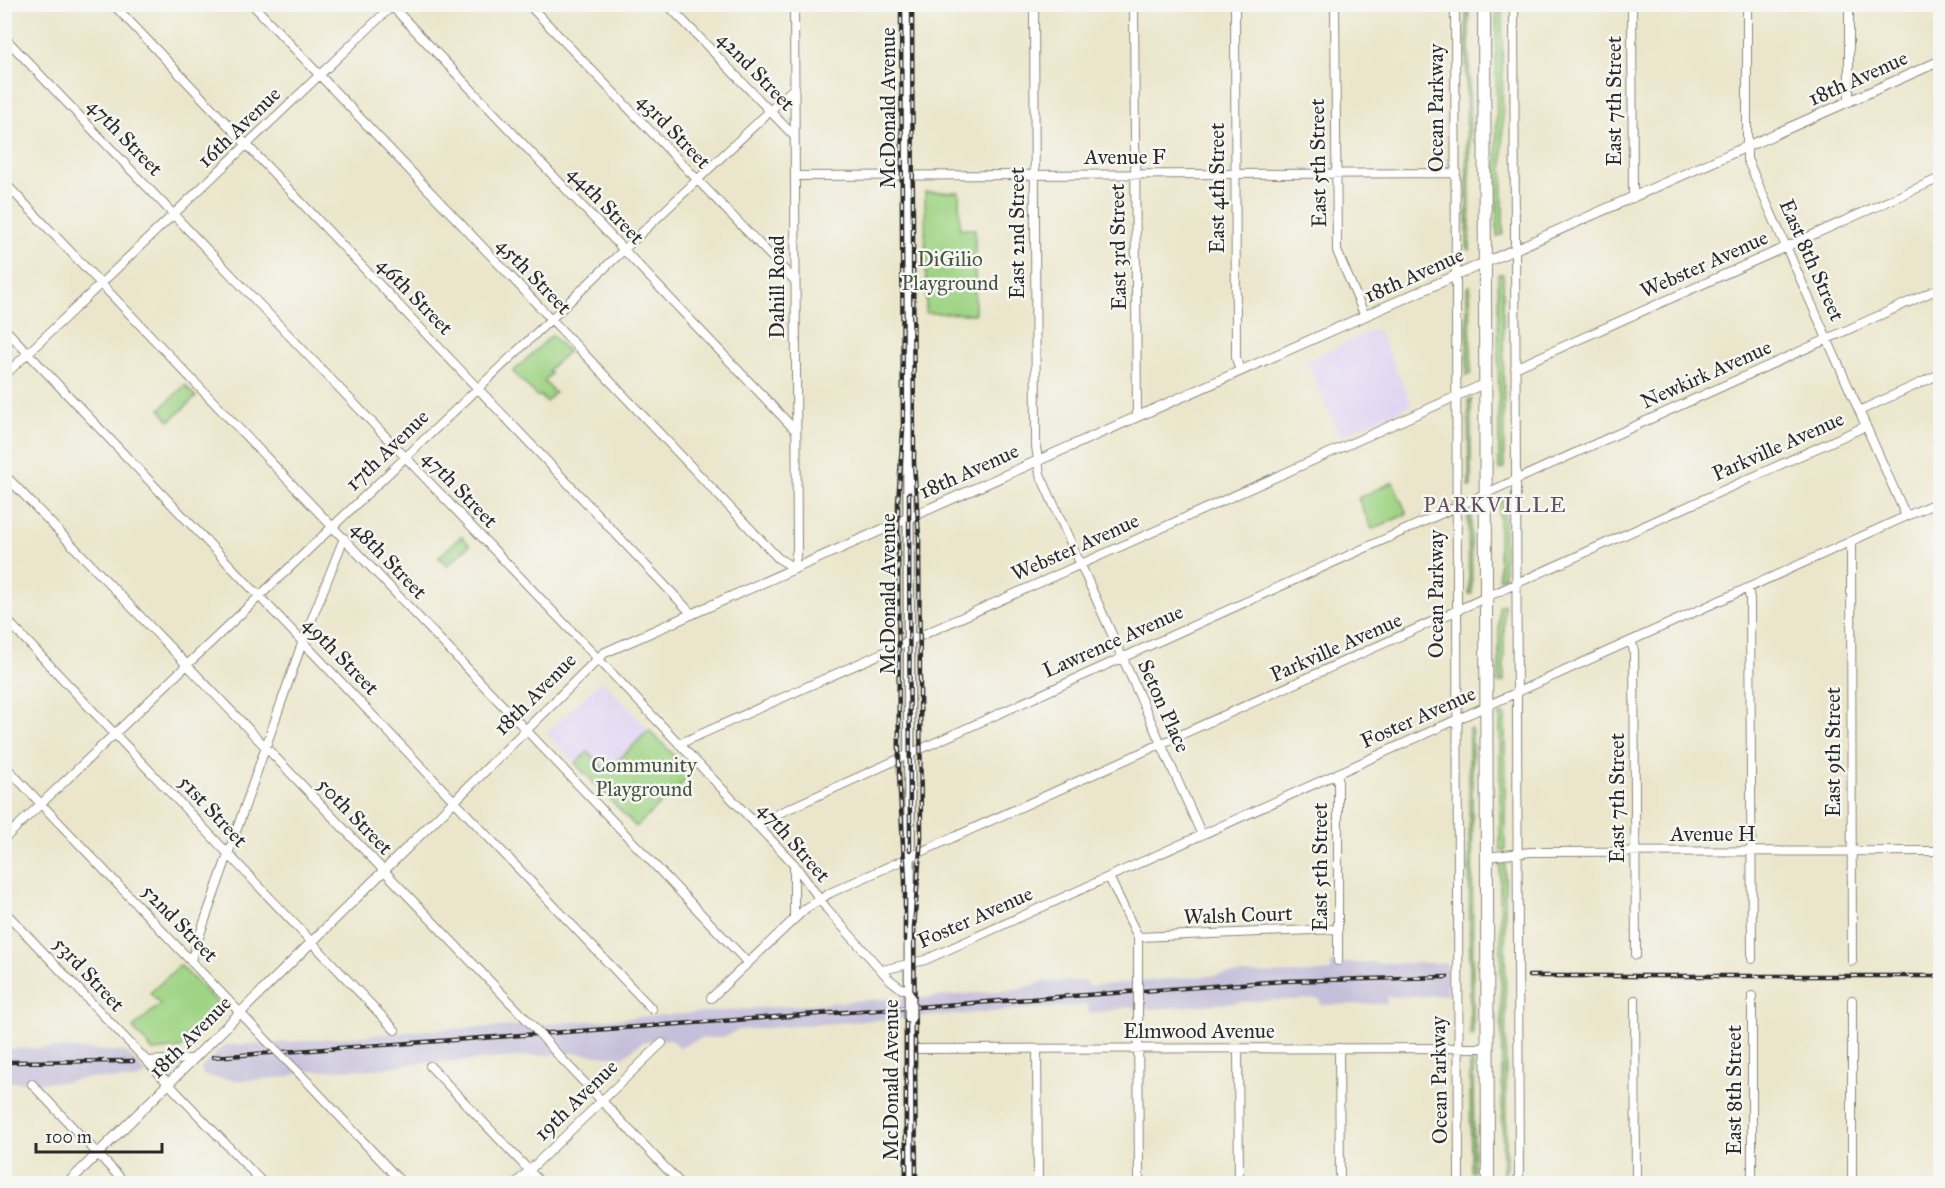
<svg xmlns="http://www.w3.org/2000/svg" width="1945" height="1188" viewBox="0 0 1945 1188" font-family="'IM FELL Great Primer',serif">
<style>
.built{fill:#e1d4f3}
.industrial{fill:#c5c0da}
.green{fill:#9fd484;stroke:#658058;stroke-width:1.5}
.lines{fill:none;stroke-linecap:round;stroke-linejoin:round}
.minor-casing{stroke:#8b887b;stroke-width:10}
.tertiary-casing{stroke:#8b887b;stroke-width:11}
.secondary-casing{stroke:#8b887b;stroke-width:13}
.primary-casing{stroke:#8b887b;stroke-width:14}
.minor{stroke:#fff;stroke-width:8}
.tertiary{stroke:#fff;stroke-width:9}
.secondary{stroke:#fff;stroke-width:10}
.primary{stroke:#fff;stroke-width:12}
.rail-casing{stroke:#2b2b2b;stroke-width:4.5}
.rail{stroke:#f6f6f2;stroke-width:2;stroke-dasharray:7;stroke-linecap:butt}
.minor-bridge-casing{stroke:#8b887b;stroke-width:10;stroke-linecap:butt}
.secondary-bridge-casing{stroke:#8b887b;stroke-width:13;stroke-linecap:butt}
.minor-bridge{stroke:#fff;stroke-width:8}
.secondary-bridge{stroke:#fff;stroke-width:10}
.labels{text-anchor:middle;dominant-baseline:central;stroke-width:5;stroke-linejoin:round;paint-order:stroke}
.street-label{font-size:21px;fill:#2b2b2b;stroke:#f6f6f2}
.park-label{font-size:21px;fill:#485541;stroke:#f6f6f2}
.neighbourhood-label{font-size:22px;letter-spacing:1.5px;fill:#63515f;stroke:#f6f6f2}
</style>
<rect width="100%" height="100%" fill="#f6f6f2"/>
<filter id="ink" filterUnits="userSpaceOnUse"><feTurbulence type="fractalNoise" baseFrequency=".0167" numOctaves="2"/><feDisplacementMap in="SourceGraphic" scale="12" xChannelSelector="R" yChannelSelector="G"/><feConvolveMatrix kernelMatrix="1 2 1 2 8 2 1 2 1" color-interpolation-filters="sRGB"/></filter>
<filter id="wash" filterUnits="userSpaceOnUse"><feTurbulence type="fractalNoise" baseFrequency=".008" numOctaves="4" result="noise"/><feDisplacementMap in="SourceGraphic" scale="24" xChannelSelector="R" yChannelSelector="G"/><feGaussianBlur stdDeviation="1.35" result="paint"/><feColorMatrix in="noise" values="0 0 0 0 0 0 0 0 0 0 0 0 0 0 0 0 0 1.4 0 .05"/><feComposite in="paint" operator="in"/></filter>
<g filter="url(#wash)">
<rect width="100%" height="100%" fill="#ebe6cb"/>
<!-- built -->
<path class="built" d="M 1377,328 L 1412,405 L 1339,436 L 1307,361 Z
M 602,680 L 649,730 L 606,771 L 586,753 L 575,763 L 546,733 Z"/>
<!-- industrial -->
<path class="industrial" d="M 1331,963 L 1447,963 L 1447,995 L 1387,997 L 1387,1004 L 1321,1005 L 1320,999 L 1256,1001 L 1152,1009 L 1129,1007 L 1089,1014 L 1088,1005 L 738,1030 L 725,1037 L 699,1039 L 679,1048 L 670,1039 L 642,1042 L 624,1057 L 571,1053 L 439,1063 L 424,1062 L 376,1069 L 306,1071 L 288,1077 L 242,1081 L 204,1076 L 201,1068 L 225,1045 L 265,1044 L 430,1030 L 518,1026 L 895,998 L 924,998 L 1017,989 L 1044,982 L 1086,981 L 1088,986 L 1230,974 L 1309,973 L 1331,971 Z
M 53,1048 L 126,1052 L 147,1074 L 135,1080 L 87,1078 L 66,1082 L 5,1082 L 4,1049 Z"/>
<!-- green -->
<path class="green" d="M 1466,5 L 1469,5 L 1470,250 L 1467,249 Z
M 1496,5 L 1502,5 L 1503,234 L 1497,237 Z
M 925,192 L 959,192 L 960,229 L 975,229 L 975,314 L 926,313 Z
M 1498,274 L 1503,274 L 1504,468 L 1499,470 Z
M 1470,286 L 1471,374 L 1467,375 L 1467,288 Z
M 552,335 L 568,352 L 548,370 L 551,374 L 544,381 L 555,393 L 546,402 L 540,395 L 538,397 L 513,372 Z
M 185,385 L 196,397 L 170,421 L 160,409 Z
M 1471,399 L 1471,487 L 1469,487 L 1468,400 Z
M 1393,482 L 1407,514 L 1372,529 L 1358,498 Z
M 1504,498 L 1504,577 L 1499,578 L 1499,500 Z
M 1468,514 L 1471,514 L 1472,594 L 1469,594 Z
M 461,536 L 470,545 L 447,566 L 439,557 Z
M 1504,604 L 1504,682 L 1499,683 L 1499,606 Z
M 1500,715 L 1505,715 L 1505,852 L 1500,851 Z
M 1469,729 L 1472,729 L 1473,1036 L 1470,1035 Z
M 649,730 L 692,774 L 636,827 L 575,763 L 588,752 L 607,771 Z
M 1505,860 L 1506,1171 L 1503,1171 L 1503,1176 L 1500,863 Z
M 180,965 L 220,1006 L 181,1048 L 153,1051 L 133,1028 L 160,1004 L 150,993 Z
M 1473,1059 L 1474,1172 L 1471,1172 L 1470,1060 Z"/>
</g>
<g filter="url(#ink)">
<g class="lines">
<defs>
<path id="minor" d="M 113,4 L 691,613
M 252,4 L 778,558 L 794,568 L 797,549 L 794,4
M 390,4 L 796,431
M 528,4 L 795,281
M 667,4 L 794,136
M 1034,4 L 1036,446 L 1040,474 L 1202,835
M 1134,4 L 1137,416
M 1235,4 L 1236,358 L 1240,371
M 1335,4 L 1337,251 L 1365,316
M 1455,4 L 1459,1184
M 1514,4 L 1519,1184
M 1632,4 L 1633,198
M 1747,4 L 1747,159 L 1906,516
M 1849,4 L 1849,102
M 4,37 L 794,864 L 827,909 L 889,979 L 902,989 L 910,988
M 795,176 L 1456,173
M 4,182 L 748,963
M 4,328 L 652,1009
M 1515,368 L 1940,178
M 4,376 L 394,4
M 1859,411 L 1940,374
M 4,474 L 529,1022
M 1851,542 L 1852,961
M 1748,588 L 1750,599 L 1752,959
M 4,617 L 395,1030
M 1631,641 L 1634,651 L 1636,955
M 679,744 L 1486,383
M 4,765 L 267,1041
M 1338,773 L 1338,961
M 755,824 L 1940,288
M 4,839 L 795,87
M 1486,857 L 1531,852 L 1940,851
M 794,864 L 794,919
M 1109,877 L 1138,937 L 1138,980
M 4,911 L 264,1184
M 1138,937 L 1338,929
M 191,960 L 300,649 L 344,538
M 883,970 L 925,960 L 1940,501
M 1752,996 L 1752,1184
M 711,998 L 805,909 L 830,893 L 1866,426
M 1635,1000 L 1636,1184
M 1852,1000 L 1852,1184
M 1138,1011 L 1139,1184
M 1339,1048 L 1340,1184
M 910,1049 L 1487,1048
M 1037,1049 L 1038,1184
M 1238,1049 L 1239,1184
M 560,1057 L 681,1184
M 147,1061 L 192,1059
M 430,1066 L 542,1184
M 301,1075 L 403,1184
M 32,1084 L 126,1184
M 515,1184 L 662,1043"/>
<path id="tertiary" d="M 67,1184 L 604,653 L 1940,61"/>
<path id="secondary" d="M 907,4 L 910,997
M 910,1018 L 910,1184"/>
<path id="primary" d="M 1484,4 L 1488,1184"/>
</defs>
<!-- minor casing -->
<use href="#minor" class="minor-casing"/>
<!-- tertiary casing -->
<use href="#tertiary" class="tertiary-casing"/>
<!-- secondary casing -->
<use href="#secondary" class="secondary-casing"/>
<!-- primary casing -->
<use href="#primary" class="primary-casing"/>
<!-- minor -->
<use href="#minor" class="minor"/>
<!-- tertiary -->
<use href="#tertiary" class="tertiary"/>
<!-- secondary -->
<use href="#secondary" class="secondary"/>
<!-- primary -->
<use href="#primary" class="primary"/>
<defs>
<path id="rail" d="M 901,4 L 903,430 L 898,503 L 899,774 L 905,880 L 905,940
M 912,4 L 914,463 L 919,537 L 921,837 L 914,928 L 916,1184
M 909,493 L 910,850
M 1529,976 L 1940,976
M 906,1009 L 906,1184
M 213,1057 L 1284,981 L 1447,977
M 4,1062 L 133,1061"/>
</defs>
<!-- rail casing -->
<use href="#rail" class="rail-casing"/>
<!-- rail -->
<use href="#rail" class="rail"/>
<defs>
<path id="minor-bridge" d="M 1138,980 L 1138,1011
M 529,1022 L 560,1057
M 267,1041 L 301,1075"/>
<path id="secondary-bridge" d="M 910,1018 L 910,997"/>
</defs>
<!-- minor-bridge casing -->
<use href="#minor-bridge" class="minor-bridge-casing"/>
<!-- secondary-bridge casing -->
<use href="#secondary-bridge" class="secondary-bridge-casing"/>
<!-- minor-bridge -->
<use href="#minor-bridge" class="minor-bridge"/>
<!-- secondary-bridge -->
<use href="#secondary-bridge" class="secondary-bridge"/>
</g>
</g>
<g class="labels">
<!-- street labels -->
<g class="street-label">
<text transform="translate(756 71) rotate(46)">42nd Street</text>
<text transform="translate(1858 78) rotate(-24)">18th Avenue</text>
<text transform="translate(1614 101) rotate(-90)">East 7th Street</text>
<text transform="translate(888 108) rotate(-90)">McDonald Avenue</text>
<text transform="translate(1436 108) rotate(-90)">Ocean Parkway</text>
<text transform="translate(239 127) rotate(-44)">16th Avenue</text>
<text transform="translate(674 131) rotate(46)">43rd Street</text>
<text transform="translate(125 137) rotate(46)">47th Street</text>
<text x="1125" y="157">Avenue F</text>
<text transform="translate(1318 163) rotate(-91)">East 5th Street</text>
<text transform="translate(1217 188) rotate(-90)">East 4th Street</text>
<text transform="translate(606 205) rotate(46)">44th Street</text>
<text transform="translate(1017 233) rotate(-90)">East 2nd Street</text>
<text transform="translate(1118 247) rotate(-91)">East 3rd Street</text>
<text transform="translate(1812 260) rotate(66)">East 8th Street</text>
<text transform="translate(1704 264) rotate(-24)">Webster Avenue</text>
<text transform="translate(1414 275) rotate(-24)">18th Avenue</text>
<text transform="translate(534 276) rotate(46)">45th Street</text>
<text transform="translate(777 287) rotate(-90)">Dahill Road</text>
<text transform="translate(415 296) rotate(46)">46th Street</text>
<text transform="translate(1706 374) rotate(-24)">Newkirk Avenue</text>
<text transform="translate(1778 446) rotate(-24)">Parkville Avenue</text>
<text transform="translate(387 450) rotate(-44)">17th Avenue</text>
<text transform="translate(969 471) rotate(-24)">18th Avenue</text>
<text transform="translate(460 489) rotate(46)">47th Street</text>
<text transform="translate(1075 547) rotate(-24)">Webster Avenue</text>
<text transform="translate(389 560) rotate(46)">48th Street</text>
<text transform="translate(888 594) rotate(-90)">McDonald Avenue</text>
<text transform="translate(1436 594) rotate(-90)">Ocean Parkway</text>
<text transform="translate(1113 641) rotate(-24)">Lawrence Avenue</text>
<text transform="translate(1336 647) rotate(-24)">Parkville Avenue</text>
<text transform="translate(341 656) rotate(46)">49th Street</text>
<text transform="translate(535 694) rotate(-45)">18th Avenue</text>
<text transform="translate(1164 706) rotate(66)">Seton Place</text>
<text transform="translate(1418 717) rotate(-24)">Foster Avenue</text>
<text transform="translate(1833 752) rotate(-90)">East 9th Street</text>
<text transform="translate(1617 798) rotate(-90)">East 7th Street</text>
<text transform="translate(213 811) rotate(47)">51st Street</text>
<text transform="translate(355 816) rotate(46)">50th Street</text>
<text x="1713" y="834">Avenue H</text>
<text transform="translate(794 842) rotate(49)">47th Street</text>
<text transform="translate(1320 867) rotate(-90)">East 5th Street</text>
<text transform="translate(1238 915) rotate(-2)">Walsh Court</text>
<text transform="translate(975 917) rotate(-24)">Foster Avenue</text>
<text transform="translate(180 923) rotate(46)">52nd Street</text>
<text transform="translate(89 974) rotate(47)">53rd Street</text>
<text x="1199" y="1031">Elmwood Avenue</text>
<text transform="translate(190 1037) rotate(-45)">18th Avenue</text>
<text transform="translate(891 1080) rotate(-90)">McDonald Avenue</text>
<text transform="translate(1439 1080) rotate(-91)">Ocean Parkway</text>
<text transform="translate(1734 1090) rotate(-90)">East 8th Street</text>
<text transform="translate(576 1100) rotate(-44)">19th Avenue</text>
</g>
<!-- park labels -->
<g class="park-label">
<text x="950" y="259">DiGilio<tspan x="950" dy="24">Playground</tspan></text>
<text x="644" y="765">Community<tspan x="644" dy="24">Playground</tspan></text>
</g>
<!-- neighbourhood labels -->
<g class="neighbourhood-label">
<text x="1495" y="504">PARKVILLE</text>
</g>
</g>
<!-- margin -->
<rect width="1945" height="1188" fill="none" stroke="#f6f6f2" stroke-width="24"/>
<!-- scale -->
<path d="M36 1143v9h126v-9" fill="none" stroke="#2b2b2b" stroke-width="3"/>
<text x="45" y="1143" font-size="18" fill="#2b2b2b" stroke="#f6f6f2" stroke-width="4.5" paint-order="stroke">100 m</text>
</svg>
